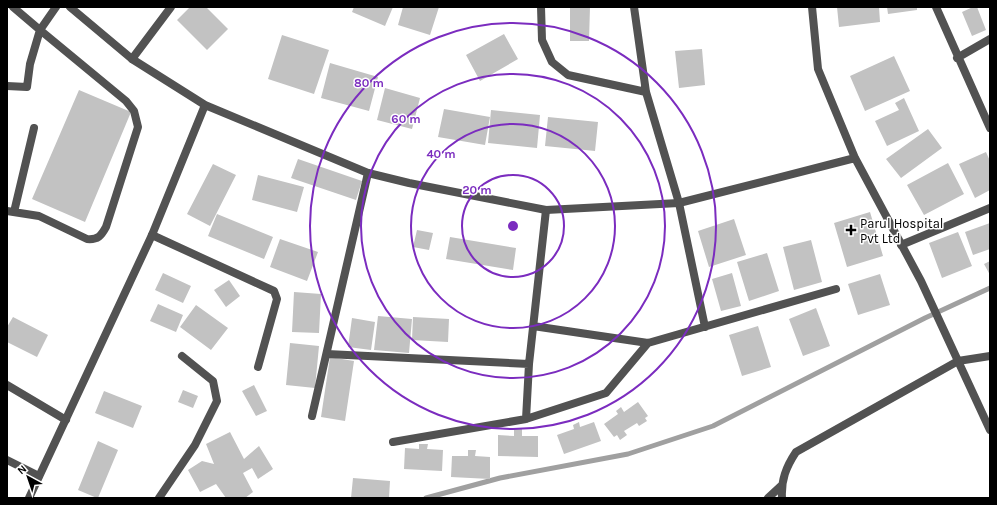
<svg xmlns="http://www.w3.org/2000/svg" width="997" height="505" viewBox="0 0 997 505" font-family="Karla,sans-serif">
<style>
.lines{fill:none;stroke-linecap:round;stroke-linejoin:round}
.stream{stroke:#a0a0a0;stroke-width:5}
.building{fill:#c2c2c2}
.minor{stroke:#525252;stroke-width:8}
.tertiary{stroke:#525252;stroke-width:8}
.ring{fill:none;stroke:#7b2cbf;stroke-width:2}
.poi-dot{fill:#000;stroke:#fff;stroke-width:1.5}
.labels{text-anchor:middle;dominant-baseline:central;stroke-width:3;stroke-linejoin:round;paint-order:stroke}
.poi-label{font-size:13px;fill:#000;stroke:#fff;text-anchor:start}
.centre{fill:#7b2cbf;stroke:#fff;stroke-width:2}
.ring-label{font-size:12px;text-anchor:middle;font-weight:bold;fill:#7b2cbf;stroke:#fff;stroke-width:3;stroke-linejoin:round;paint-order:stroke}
</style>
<rect width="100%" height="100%" fill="#fff"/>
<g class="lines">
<!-- stream -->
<path class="stream" d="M 426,498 L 500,478 L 628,454 L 713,426 L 925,318 L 990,288"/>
</g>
<!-- building -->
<path class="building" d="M 190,7 L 206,7 L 228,29 L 207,50 L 177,20 Z
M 354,7 L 393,7 L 385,26 L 352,12 Z
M 403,7 L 439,7 L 430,35 L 398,25 Z
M 570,7 L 590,7 L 589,41 L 570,41 Z
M 837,7 L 879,7 L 880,22 L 839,27 Z
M 887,7 L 917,7 L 917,10 L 888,14 Z
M 973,7 L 977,7 L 986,30 L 972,36 L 962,12 Z
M 504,34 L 518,59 L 480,81 L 466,55 Z
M 282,35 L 329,50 L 314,94 L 268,79 Z
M 702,49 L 705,85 L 679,88 L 675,51 Z
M 894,56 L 910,91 L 865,111 L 850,76 Z
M 330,63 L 378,77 L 369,111 L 321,98 Z
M 385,88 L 420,98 L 412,129 L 377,120 Z
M 79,90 L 131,112 L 85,222 L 32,199 Z
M 904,98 L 919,131 L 887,146 L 875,121 L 899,110 L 895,103 Z
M 444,109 L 490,117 L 485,145 L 438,137 Z
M 491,110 L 540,115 L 537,148 L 488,143 Z
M 548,117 L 598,122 L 595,151 L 545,146 Z
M 928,129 L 942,148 L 901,178 L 886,159 Z
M 986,152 L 990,161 L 990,190 L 975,198 L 959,164 Z
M 298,159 L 362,181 L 356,200 L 291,178 Z
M 948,163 L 964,194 L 924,215 L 907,185 Z
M 213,164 L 236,175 L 210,226 L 187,214 Z
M 258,175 L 304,187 L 297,212 L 252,200 Z
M 870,212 L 883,256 L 847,267 L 834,223 Z
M 217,214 L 273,237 L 264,259 L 208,236 Z
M 734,219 L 746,255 L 709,267 L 698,231 Z
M 990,223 L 990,249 L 973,255 L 965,232 Z
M 417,230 L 433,233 L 429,250 L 413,247 Z
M 958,232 L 972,266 L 942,278 L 929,243 Z
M 450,237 L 516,248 L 513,270 L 446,259 Z
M 280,239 L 318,252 L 307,281 L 270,267 Z
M 811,240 L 822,282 L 794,290 L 783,247 Z
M 767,253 L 779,291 L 749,301 L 737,262 Z
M 990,261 L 990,275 L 984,264 Z
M 163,273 L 191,286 L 183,303 L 155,290 Z
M 732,273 L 741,306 L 721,311 L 712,279 Z
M 880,274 L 890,305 L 858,315 L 848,284 Z
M 229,280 L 240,296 L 226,307 L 214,290 Z
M 294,292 L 321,294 L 319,333 L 292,332 Z
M 158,304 L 183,315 L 176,332 L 150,321 Z
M 196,305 L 228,328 L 211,350 L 180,327 Z
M 816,308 L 830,346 L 803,356 L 789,319 Z
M 378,316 L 412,319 L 409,353 L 374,350 Z
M 13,317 L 48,335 L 37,357 L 7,342 L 7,327 Z
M 413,317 L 449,319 L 448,342 L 412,340 Z
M 352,318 L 375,322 L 371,350 L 348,347 Z
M 758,326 L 771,367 L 742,376 L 729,335 Z
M 290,343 L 319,346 L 315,388 L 286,385 Z
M 330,357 L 354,361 L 345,421 L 321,417 Z
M 254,385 L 267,411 L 256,416 L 242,391 Z
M 183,390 L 198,396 L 193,408 L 178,402 Z
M 104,391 L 142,406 L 133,428 L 95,413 Z
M 638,402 L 648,416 L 645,418 L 647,421 L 639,426 L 637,423 L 624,431 L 627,435 L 620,440 L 617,435 L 614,437 L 604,424 L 618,414 L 616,411 L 621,407 L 624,412 Z
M 579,422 L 580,427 L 594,422 L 601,441 L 564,454 L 557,435 L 574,429 L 573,425 Z
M 514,429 L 522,429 L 522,436 L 538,436 L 538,457 L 498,456 L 498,435 L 514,436 Z
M 230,432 L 244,459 L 259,446 L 273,469 L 258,479 L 252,468 L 243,473 L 253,492 L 245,498 L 226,498 L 216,484 L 200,492 L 188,470 L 202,461 L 214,464 L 206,444 Z
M 98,441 L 118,450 L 98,498 L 97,498 L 78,490 Z
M 419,444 L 428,444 L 427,449 L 443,450 L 442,471 L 404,469 L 405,448 L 419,449 Z
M 468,450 L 476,450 L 475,456 L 490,457 L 490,479 L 451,477 L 452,456 L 468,456 Z
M 353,478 L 390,481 L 389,498 L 351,498 Z"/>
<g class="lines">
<!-- minor -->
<path class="minor" d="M 13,7 L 40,30 L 56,7
M 541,7 L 542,40 L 552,62 L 568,75 L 646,92
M 634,7 L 646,92 L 679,203 L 705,327
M 936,7 L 990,128
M 957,58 L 990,39
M 132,59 L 171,7
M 7,86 L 27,87 L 30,64 L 40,30 L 126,101 L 134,111 L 138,127 L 106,227 C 101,236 98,240 87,239 L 39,216 L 7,211
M 14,212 L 34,128
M 152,235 L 274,291 L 277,299 L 258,367
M 901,245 L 990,208
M 533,326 L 648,343 L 836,289
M 327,354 L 529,364
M 7,385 L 66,420
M 312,416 L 368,173
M 526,419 L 529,364 L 546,210
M 393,442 L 526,419 L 606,393 L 648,343
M 7,460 L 39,476
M 159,498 L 195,445 L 217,401 L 213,381 L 182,356
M 768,498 L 781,486
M 782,498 C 781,480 786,467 796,452 L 958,361 L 990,356"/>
<!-- tertiary -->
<path class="tertiary" d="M 70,7 L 132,59 L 205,105 L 368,173 L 409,183 L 546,210 L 679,203 L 855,158
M 812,7 L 818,69 L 855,158 L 921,281 L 990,430
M 29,498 L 152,235 L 205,105"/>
</g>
<!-- distance rings -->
<g class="ring">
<circle cx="513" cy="226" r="51"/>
<circle cx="513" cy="226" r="102"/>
<circle cx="513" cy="226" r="152"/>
<circle cx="513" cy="226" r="203"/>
</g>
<!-- markers -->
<path class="poi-dot" d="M849 224h4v4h4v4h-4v4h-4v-4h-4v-4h4z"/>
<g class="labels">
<!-- poi labels -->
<g class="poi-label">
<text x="860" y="223">Parul Hospital<tspan x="860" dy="15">Pvt Ltd</tspan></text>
</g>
</g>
<circle cx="513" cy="226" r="6" class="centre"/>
<g class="ring-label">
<text x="369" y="87">80 m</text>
<text x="406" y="123">60 m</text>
<text x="441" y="158">40 m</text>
<text x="477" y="194">20 m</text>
</g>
<!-- border -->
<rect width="997" height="505" fill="none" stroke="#000000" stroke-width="16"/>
<!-- north arrow -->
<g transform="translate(28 477) rotate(320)" stroke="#ffffff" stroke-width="3" paint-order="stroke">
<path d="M0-3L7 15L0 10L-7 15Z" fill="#000000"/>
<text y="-6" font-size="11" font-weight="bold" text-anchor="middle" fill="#000000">N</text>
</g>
</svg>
